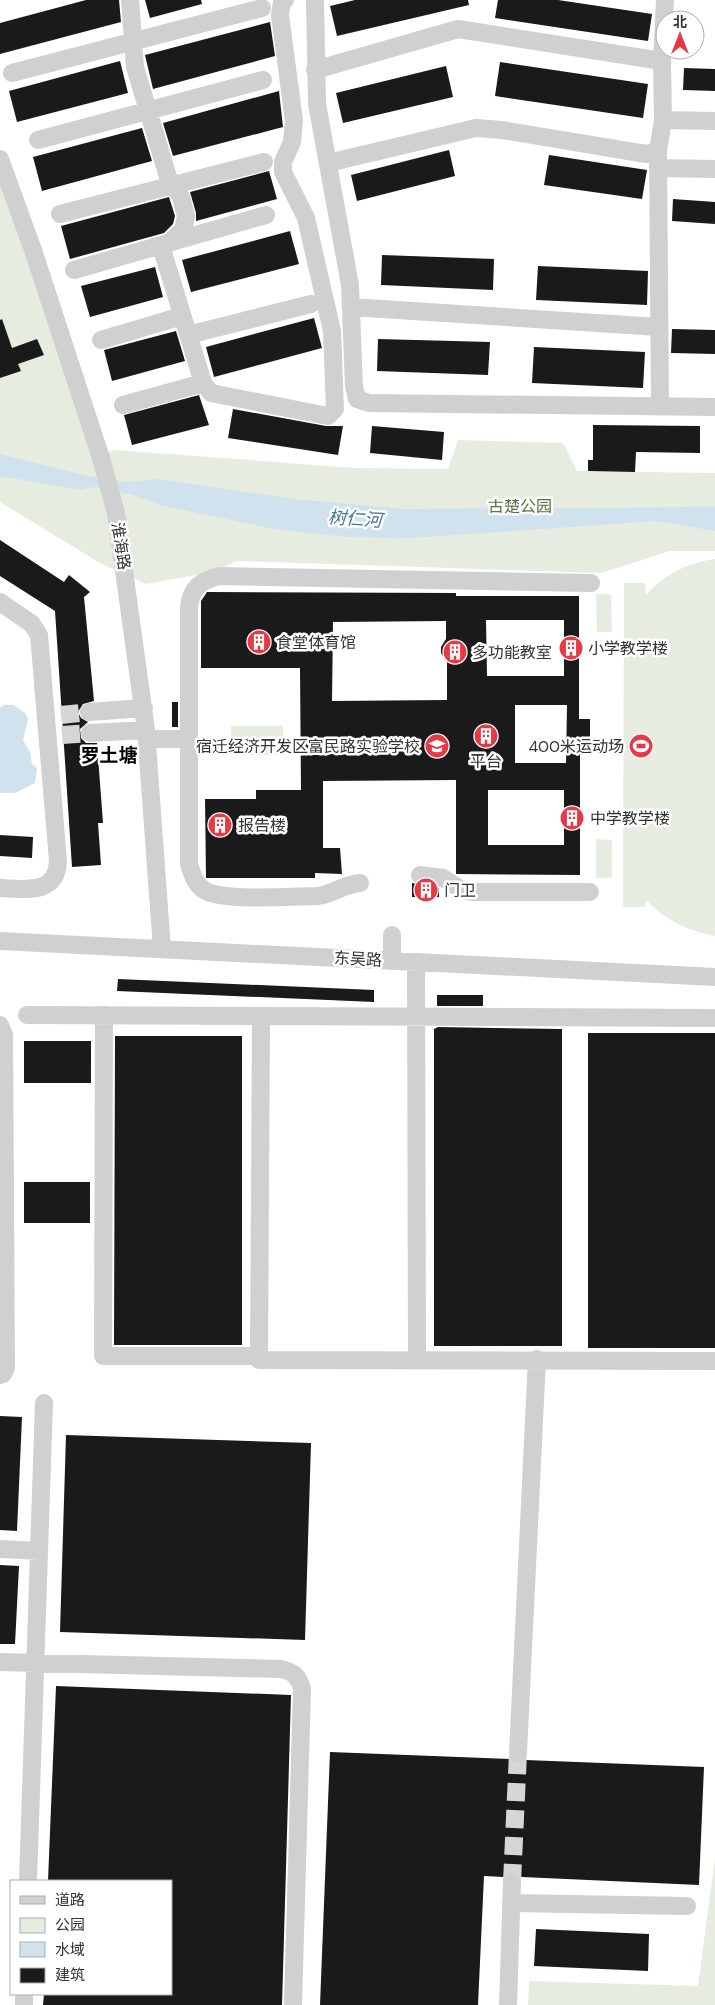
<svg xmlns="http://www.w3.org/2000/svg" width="715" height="2005" viewBox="0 0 715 2005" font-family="'DM Sans','Noto Sans SC',sans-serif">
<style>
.green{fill:#e6ecdf}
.water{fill:#cfe2ee}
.building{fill:#1a1a1a;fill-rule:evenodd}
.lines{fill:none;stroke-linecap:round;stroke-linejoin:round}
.minor-tunnel{stroke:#d6d6d6;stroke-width:18;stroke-dasharray:18 9;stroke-linecap:butt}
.minor{stroke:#d0d0d0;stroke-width:18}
.labels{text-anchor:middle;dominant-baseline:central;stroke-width:5;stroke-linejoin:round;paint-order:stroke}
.park-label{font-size:16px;fill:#56703f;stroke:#fff}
.street-label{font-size:16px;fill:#333;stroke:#fff}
.poi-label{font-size:16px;fill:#333;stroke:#fff;text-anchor:start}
.water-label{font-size:18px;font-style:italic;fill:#3f7597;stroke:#fff}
.quarter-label{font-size:19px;font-weight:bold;fill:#000;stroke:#fff}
</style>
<rect width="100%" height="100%" fill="#fff"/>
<!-- green -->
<path class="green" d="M 0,178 L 95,455 L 116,450 L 354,468 L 448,469 L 458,440 L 563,443 L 577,471 L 715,473 L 715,551 L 670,551 L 601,573 L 237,561 L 213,572 L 146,584 L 100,563 L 0,502 Z
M 715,559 L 715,936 C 688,931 665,920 646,900 L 645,907 L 623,907 L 623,897 L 624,583 L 645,583 L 646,595 C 665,574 687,563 715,559 Z
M 596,594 L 611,594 L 612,632 L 597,632 Z
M 231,726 L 283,726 L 283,755 L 232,755 Z
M 596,839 L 612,840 L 612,878 L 596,878 Z
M 715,1858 L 715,2005 L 528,2005 L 529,1981 L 698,1986 Z"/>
<!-- water -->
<path class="water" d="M 0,454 L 87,476 L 126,482 L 158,479 L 294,499 L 404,509 L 715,507 L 715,531 L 657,521 L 411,538 L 346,537 L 274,529 L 160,505 L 130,494 L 94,487 L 81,490 L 0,476 Z
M 4,705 L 13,705 L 25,713 L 28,719 L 23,740 L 30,752 L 32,764 L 37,768 L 35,783 L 15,793 L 0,793 L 0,708 Z"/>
<!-- building -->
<path class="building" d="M 86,0 L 119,0 L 121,22 L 0,54 L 0,23 Z
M 145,0 L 201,0 L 202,4 L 150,18 Z
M 355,0 L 468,0 L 469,5 L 337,36 L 330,6 Z
M 498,0 L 558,0 L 652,14 L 648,41 L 495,18 Z
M 270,22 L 275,56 L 153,89 L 145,55 Z
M 120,61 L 128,93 L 17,122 L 9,91 Z
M 500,62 L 648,84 L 643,118 L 495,96 Z
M 446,66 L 453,97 L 343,123 L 336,93 Z
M 684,68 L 715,69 L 715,91 L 683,90 Z
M 279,91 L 283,127 L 173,156 L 163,123 Z
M 142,128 L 152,161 L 42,191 L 33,157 Z
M 449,150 L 455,176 L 357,201 L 351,175 Z
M 549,155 L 647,170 L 642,199 L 544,185 Z
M 269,171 L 277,199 L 196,221 L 196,213 L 190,192 Z
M 169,197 L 175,216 L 173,224 L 164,233 L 70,259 L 61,226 Z
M 673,199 L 715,202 L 715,224 L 672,221 Z
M 290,231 L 299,264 L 191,292 L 182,260 Z
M 382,255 L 494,259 L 493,290 L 381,285 Z
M 538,266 L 648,271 L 647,305 L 536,300 Z
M 155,267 L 163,297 L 90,317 L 81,286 Z
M 314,318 L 322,348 L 214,377 L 206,347 Z
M 2,319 L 12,348 L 37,339 L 44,355 L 18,364 L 21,371 L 0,378 L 0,320 Z
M 672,329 L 715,330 L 715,354 L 671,353 Z
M 176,331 L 185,361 L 112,381 L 104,350 Z
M 378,339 L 490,342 L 488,375 L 377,371 Z
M 534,347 L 645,352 L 643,388 L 532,383 Z
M 199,395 L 209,425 L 132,445 L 124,415 Z
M 233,409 L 326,426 L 343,426 L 338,455 L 228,438 Z
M 593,425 L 700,426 L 700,453 L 636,452 L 635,472 L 588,471 L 588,460 L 593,460 Z
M 372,426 L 444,432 L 442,460 L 370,453 Z
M 0,540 L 64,582 L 69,575 L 90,592 L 84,597 L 94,701 L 83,704 L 78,712 L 81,718 L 88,722 L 80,729 L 81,738 L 86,743 L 97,743 L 103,823 L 98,823 L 101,865 L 72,867 L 55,611 L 0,576 Z
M 207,592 L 456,593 L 456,596 L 579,596 L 579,719 L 590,719 L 590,753 L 580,753 L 580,875 L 456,874 L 456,780 L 323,781 L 323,848 L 340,848 L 342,874 L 315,873 L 315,878 L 206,878 L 205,799 L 256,799 L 256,790 L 301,790 L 300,668 L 201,668 L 201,601 ZM 486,620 L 564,620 L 564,676 L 487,676 ZM 446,621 L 446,639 L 441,647 L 441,653 L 447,662 L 447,700 L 332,701 L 333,622 ZM 515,705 L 567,705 L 566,763 L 515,763 ZM 488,790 L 564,790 L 564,845 L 488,845 Z
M 172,702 L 178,702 L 178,727 L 172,727 Z
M 0,835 L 33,837 L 32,858 L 0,856 Z
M 412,883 L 439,888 L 439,897 L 412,897 Z
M 118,979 L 374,990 L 374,1002 L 117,991 Z
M 437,995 L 483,995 L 483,1006 L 437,1006 Z
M 438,1027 L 562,1029 L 562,1346 L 434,1346 L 434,1029 Z
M 588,1033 L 715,1033 L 715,1348 L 588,1348 Z
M 115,1036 L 242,1036 L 242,1345 L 114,1345 Z
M 24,1041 L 91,1041 L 91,1083 L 24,1083 Z
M 24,1182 L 90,1182 L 90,1223 L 24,1223 Z
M 0,1416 L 22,1417 L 17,1531 L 0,1530 Z
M 66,1435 L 311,1443 L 305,1640 L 60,1632 Z
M 0,1565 L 19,1566 L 15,1644 L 0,1644 Z
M 56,1686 L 291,1695 L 282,2005 L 43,2005 L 44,1994 L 171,1994 L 171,1881 L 48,1881 Z
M 330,1752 L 510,1759 L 518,1764 L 526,1760 L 704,1767 L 699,1885 L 522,1877 L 513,1871 L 503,1877 L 484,1876 L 478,2005 L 320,2005 Z
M 536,1929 L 649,1934 L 648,1971 L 534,1966 Z"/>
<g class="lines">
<!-- minor-tunnel -->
<path class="minor-tunnel" d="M 61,715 L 89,712
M 62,735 L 90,733
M 512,1882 L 518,1753"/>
<!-- minor -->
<path class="minor" d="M 130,0 L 135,67 L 168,177 L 181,197 L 186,216 L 183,230 L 162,249 L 203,383 L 211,393 L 328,416 L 335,409 L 332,331 L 306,218 L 283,172 L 283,162 L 292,142 L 294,121 L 280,15 L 282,2 L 285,0
M 315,0 L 317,104 L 350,285 L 354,386 L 357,399 L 369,403 L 715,407
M 315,70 L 458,29 L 662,61
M 12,73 L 262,8
M 663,120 L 715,121
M 38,140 L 263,80
M 658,151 L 660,406
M 0,159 L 33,250 L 101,458 L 116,513 L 146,730 L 162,949
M 328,163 L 476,128 L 502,130 L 646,154 L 658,151 L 663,120 L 662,61 L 665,0
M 658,168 L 715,169
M 60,214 L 264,162
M 74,270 L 266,215
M 351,307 L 659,327
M 188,335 L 311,304
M 101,340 L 182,316
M 123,405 L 203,383
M 0,602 L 32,624 L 39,635 L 58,861 C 57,895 25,889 0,888
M 89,712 L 144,708
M 90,733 L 146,730
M 147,739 L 189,739
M 420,875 L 443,878 L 462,890 L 472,892 L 590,892
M 360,883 C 344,884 333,894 318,896 C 294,896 222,902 204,890 C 195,884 192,874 189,864 L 189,607 C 191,588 201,580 220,576 L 591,583
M 0,941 L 715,977
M 392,960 L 392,935
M 416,962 L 417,1359
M 27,1015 L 715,1018
M 104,1015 L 103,1356 L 259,1356
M 261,1016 L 259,1360 L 715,1361
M 0,1025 L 4,1035 L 6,1368 L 3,1374 L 0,1375
M 0,1549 L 39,1551
M 0,1662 L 281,1669 C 294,1672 298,1676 302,1688 L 293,2005
M 518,1753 L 537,1359
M 28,1881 L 44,1403
M 511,1903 L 687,1906
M 24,2005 L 24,1994
M 508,2005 L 512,1882"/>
</g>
<!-- icons -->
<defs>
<symbol id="building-disc" viewBox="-11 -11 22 22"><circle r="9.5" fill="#e63946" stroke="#fff"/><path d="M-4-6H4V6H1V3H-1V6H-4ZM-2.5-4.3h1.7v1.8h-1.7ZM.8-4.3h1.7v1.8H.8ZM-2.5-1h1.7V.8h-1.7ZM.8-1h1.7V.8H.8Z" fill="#fff"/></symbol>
<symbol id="school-disc" viewBox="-11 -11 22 22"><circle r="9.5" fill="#e63946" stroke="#fff"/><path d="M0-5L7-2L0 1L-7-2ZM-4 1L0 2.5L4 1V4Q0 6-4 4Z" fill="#fff"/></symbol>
<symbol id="stadium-disc" viewBox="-11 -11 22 22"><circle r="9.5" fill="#e63946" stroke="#fff"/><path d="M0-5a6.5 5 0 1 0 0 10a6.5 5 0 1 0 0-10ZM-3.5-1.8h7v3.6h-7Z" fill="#fff"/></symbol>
</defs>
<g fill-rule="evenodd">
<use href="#building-disc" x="245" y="628" width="28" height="28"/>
<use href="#building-disc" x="557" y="634" width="28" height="28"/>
<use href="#building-disc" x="441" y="638" width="28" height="28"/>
<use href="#building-disc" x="472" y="722" width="28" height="28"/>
<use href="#school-disc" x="423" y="732" width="28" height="28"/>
<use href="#stadium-disc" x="627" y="732" width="28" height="28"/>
<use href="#building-disc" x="558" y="804" width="28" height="28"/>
<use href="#building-disc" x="206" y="811" width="28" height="28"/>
<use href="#building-disc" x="412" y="876" width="28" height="28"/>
</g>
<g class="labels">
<!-- park labels -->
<g class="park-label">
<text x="520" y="506">古楚公园</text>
</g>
<!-- street labels -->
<g class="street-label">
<text transform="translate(121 546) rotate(81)">淮海路</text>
<text transform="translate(358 959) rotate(3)">东吴路</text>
</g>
<!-- poi labels -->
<g class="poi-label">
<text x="276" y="642">食堂体育馆</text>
<text x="588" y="648">小学教学楼</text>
<text x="472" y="652">多功能教室</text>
<text x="420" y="746" text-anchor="end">宿迁经济开发区富民路实验学校</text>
<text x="624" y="746" text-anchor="end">400米运动场</text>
<text x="486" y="761" text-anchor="middle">平台</text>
<text x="590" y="818">中学教学楼</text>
<text x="238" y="825">报告楼</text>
<text x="444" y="890">门卫</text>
</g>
<!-- water labels -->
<g class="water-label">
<text transform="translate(355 519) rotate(4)">树仁河</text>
</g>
<!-- quarter labels -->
<g class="quarter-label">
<text x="109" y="755">罗土塘</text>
</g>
</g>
<!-- legend -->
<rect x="10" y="1880" width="162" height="115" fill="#ffffff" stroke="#adadad"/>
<rect x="20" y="1896" width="25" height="8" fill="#d0d0d0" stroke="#adadad"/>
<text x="55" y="1905" font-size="15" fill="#333333">道路</text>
<rect x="20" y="1918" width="25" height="15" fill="#e6ecdf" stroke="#adadad"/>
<text x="55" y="1930" font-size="15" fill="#333333">公园</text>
<rect x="20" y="1942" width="25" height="15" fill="#cfe2ee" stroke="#adadad"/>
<text x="55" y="1955" font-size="15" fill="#333333">水域</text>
<rect x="20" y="1968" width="25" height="15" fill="#1a1a1a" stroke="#adadad"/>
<text x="55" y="1980" font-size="15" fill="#333333">建筑</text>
<!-- north arrow -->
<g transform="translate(680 35)"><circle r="24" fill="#ffffff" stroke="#adadad"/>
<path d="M0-4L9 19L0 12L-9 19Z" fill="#e63946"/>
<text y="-8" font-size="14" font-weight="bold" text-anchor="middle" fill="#333333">北</text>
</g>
</svg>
